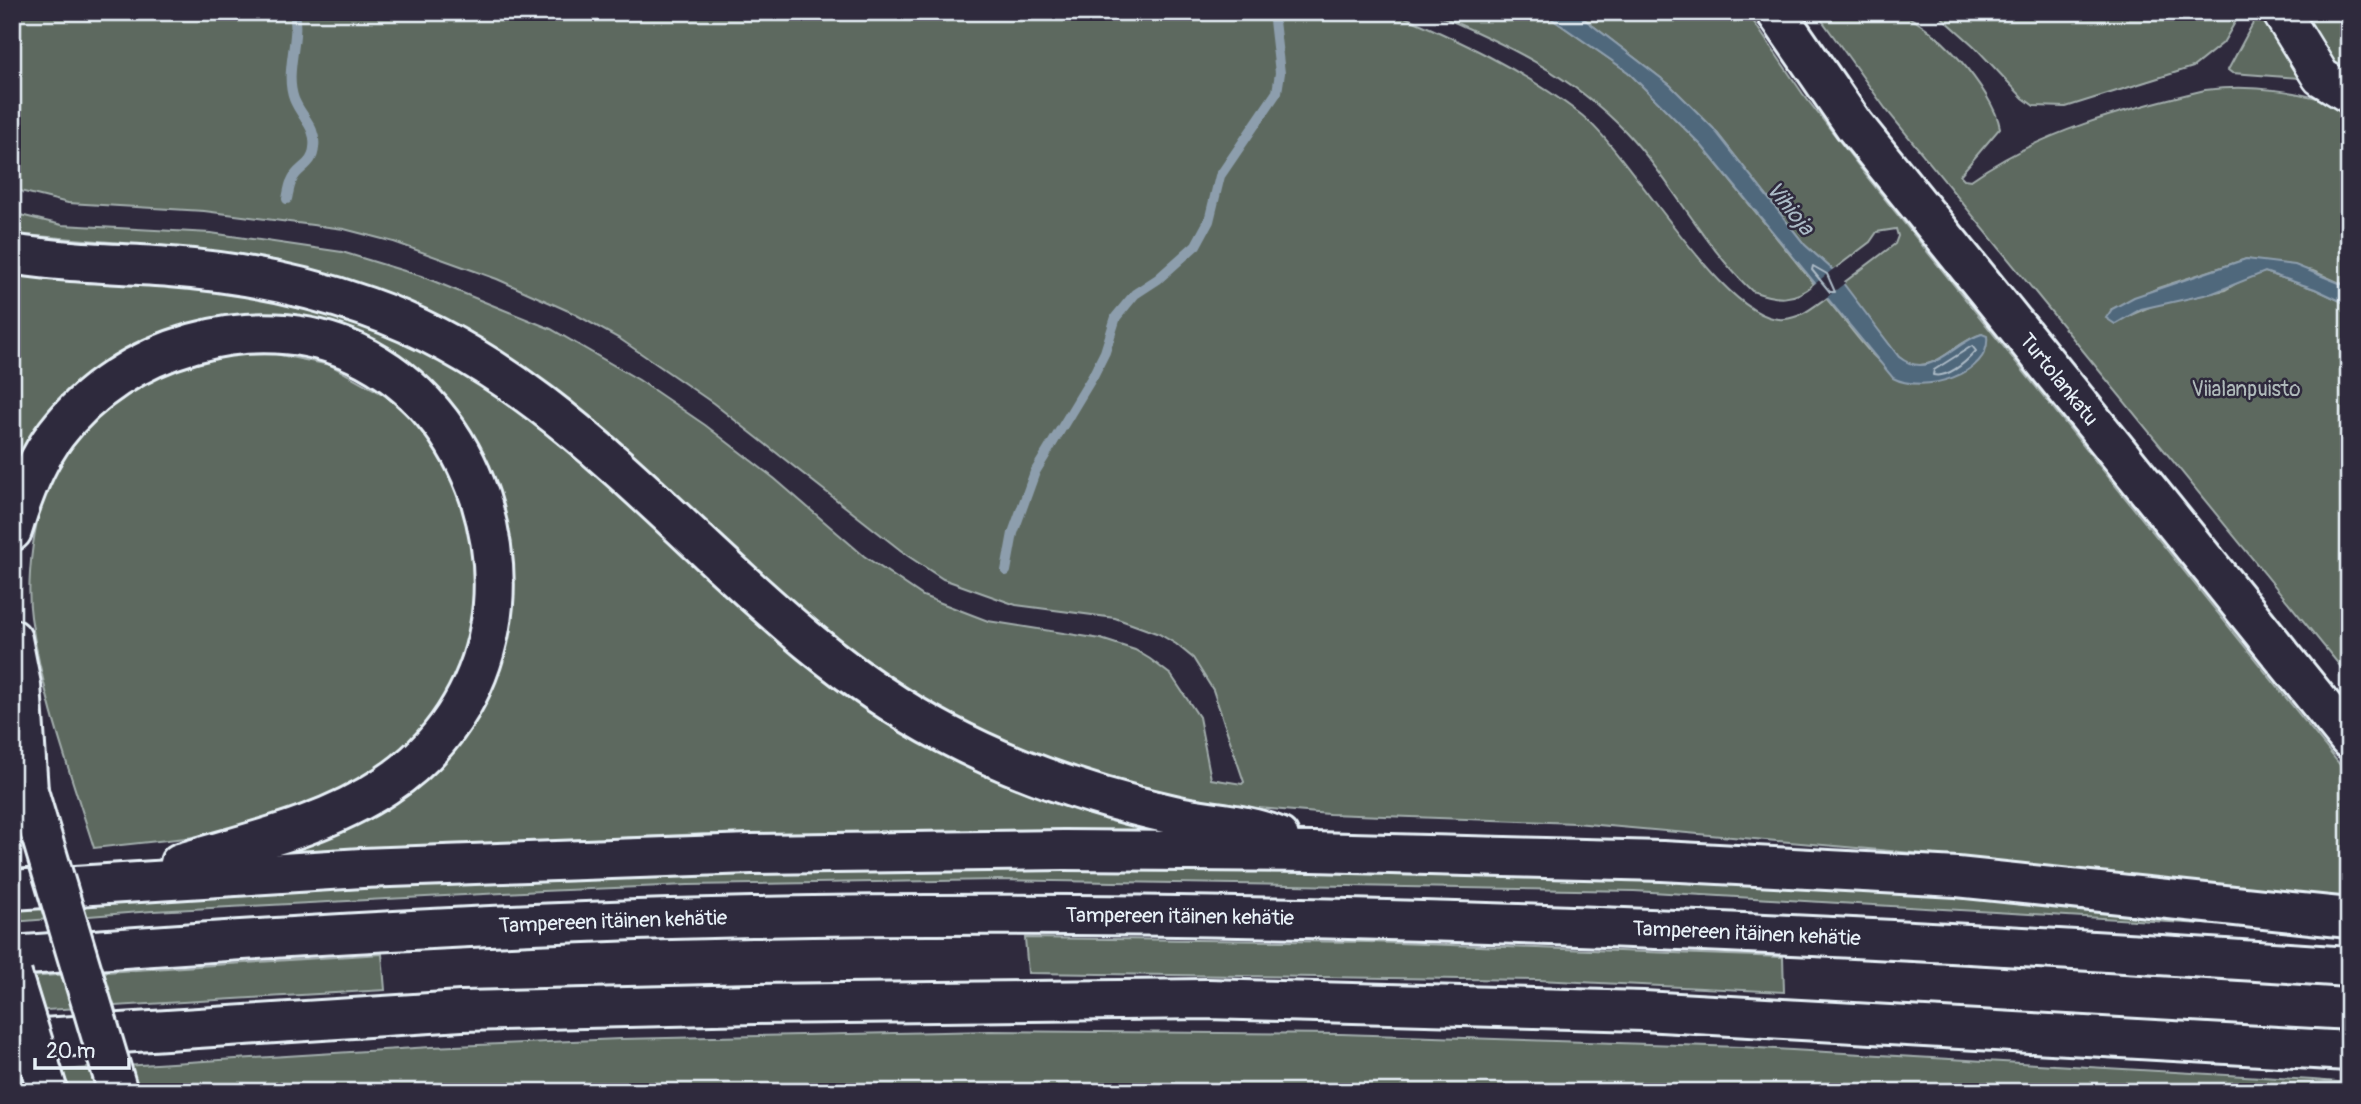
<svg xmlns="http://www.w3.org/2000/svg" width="2361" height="1104" viewBox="0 0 2361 1104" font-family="Pangolin,sans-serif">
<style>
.green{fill:#5d695f;stroke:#a2adac;stroke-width:2}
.water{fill:#50677b;stroke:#8d9ead;stroke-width:2}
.pier{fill:#2f2a3d}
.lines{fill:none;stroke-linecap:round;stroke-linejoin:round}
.shore{stroke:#abbac6;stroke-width:2}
.stream{stroke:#8d9ead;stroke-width:10}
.minor-casing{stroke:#e8f1f8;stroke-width:42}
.secondary-casing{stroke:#e8f1f8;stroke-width:44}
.motorway-casing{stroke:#e8f1f8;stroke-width:44}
.minor{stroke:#2f2a3d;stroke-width:37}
.secondary{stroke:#2f2a3d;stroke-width:38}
.motorway{stroke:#2f2a3d;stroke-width:38}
.trunk-bridge-casing{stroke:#e8f1f8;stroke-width:44;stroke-linecap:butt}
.trunk-bridge{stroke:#2f2a3d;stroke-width:38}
.labels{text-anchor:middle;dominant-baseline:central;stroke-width:5;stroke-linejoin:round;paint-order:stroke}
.street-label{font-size:21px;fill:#e8f1f8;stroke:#2f2a3d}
.park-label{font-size:21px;fill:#b0bbbb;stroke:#2f2a3d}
.water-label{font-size:23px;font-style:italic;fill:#abbac6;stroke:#2f2a3d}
</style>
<rect width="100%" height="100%" fill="#2f2a3d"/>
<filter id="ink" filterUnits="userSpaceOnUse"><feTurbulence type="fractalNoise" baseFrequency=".0143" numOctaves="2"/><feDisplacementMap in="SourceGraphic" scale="14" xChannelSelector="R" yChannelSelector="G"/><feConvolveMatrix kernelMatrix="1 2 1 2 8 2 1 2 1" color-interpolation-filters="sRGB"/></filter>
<g filter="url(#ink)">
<!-- green -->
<path class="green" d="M 12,12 L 1393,12 C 1457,39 1523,70 1579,113 C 1631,152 1724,325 1784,319 C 1801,318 1813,307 1826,298 C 1871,351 1904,420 1978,359 L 1982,334 C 1955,341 1939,372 1908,364 L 1899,357 L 1842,284 L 1895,244 L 1898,236 L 1896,229 L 1877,232 L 1870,242 L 1833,270 L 1805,245 L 1713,128 L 1670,85 L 1575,12 L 1747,12 L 1803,94 L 1868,178 L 2349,776 L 2349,899 L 1924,854 L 1575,823 L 1329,814 L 1222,805 L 1108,782 L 1049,761 L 966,724 L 896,684 L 857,657 L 725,548 L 321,273 L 197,249 L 12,234 L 12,213 L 62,225 L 211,233 L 342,252 L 421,276 L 551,329 L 639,380 L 705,425 L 775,479 L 864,556 L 923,596 L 988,621 L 1101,639 L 1135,650 L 1150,659 L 1171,675 L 1199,717 L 1211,779 L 1242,784 L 1244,782 L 1213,690 L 1193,658 L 1176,644 L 1159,634 L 1115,618 L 1016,605 L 943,579 L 908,556 L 713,403 L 620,339 L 573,313 L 497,279 L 394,242 L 344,229 L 204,211 L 68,203 L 12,189 Z
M 1431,12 L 1542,12 L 1628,72 L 1702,146 L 1814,284 C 1794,302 1776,300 1752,291 C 1703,245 1672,181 1626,132 C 1572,75 1502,42 1431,12 Z
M 1816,12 C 1841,12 1868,9 1893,12 C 1932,18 1994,92 2000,128 L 1960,175 L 1964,179 L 1971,180 C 2039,132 2125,109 2205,90 C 2252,84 2304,91 2349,108 L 2349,287 L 2313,271 L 2246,259 L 2158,288 L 2112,309 L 2131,315 L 2154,305 L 2225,290 L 2247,277 L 2265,272 L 2315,289 L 2349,305 L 2349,677 L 1885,108 Z
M 1936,12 L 2241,12 L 2223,43 L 2193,67 L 2066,107 L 2034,106 L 2023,98 L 1974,46 Z
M 2259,12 L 2273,12 L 2303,71 L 2300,78 L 2232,73 L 2228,70 Z
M 2291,12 L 2349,12 L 2349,84 Z
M 12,265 L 178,278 L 365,318 L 515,397 L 771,628 L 1182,833 L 704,834 L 282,853 L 365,820 L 413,789 L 510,593 L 431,391 L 205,324 L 12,481 Z
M 275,354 L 330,365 L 386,396 L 434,440 L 479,536 L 471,639 L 445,701 L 404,750 L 344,791 L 275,819 L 195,837 L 94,848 C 70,772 42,696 31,617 C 24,567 40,473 74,434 C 96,408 143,380 175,366 C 205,353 242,355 275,354 Z
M 931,865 L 1510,872 L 1952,893 L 2272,928 L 1634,891 L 999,880 L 688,885 L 542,891 L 153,911 L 12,922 L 12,905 L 153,894 Z
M 1025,938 L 1368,942 L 1783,957 L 1784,992 L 1538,980 L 1028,973 Z
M 382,954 L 385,990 L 12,1012 L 12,978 Z
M 990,1031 L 1341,1034 L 1741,1047 L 2313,1080 L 2349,1083 L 2349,1091 L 12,1092 L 12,1073 L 431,1047 L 620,1039 Z"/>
<!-- water -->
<path class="water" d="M 1542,12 L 1575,12 L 1670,85 L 1713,128 L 1805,245 L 1833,270 L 1899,357 C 1931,382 1953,342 1982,334 L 1987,336 C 1992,375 1922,394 1893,378 L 1702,146 L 1628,72 Z
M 2246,259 L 2295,265 L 2349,287 L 2349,305 L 2315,289 L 2265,272 L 2213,293 L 2141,309 L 2115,324 L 2106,318 L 2112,309 L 2134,297 Z"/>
<!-- pier -->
<path class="pier" d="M 1836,267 L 1845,283 L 1823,300 L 1812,286 Z"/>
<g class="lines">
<!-- shore -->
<path class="shore" d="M 1813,266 L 1827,274 L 1835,292 L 1830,292 L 1812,270 Z
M 1972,346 L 1976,351 C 1965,363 1948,378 1933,375 L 1934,370 Z"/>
<!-- stream -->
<path class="stream" d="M 287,199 C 289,190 290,180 296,174 C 304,165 313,162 314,148 C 317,127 301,117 294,99 C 284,72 300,40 294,12
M 1006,571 L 1013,533 L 1035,472 L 1093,376 L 1105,352 L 1116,317 L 1135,294 L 1158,279 L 1196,245 L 1209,221 L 1220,176 L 1277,92 L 1280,73 L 1273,12"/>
<defs>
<path id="minor" d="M 2281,12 L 2321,77 L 2349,94"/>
<g id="secondary">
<path id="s1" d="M 1776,12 L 1854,125 L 2349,739"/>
</g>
<g id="motorway">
<path d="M 12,254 C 64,263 118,263 170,267 C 236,272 305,285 367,307 C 599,388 731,622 944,733 C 1016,771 1095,798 1174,815 C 1209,823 1246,823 1279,837"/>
<path d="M 12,531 C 22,497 35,462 56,434 C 121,347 256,306 356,353 C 417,382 459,435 480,498 C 493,540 498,583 490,627 C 479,691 441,750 385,786 C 323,827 250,842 180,863"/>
<path d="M 12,639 L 21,685 L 28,791"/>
<path d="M 12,890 L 362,868 L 751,854 L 1064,850 L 1313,852 L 1662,861 L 1957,877 L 2349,918"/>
<path id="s2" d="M 12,956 C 258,938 505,922 752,917 C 1285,907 1817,932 2349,967"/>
<path d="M 12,1040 L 461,1011 L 755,1004 L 1207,999 L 1643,1011 L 2349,1051"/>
</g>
</defs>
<!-- minor casing -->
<use href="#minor" class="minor-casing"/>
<!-- secondary casing -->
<use href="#secondary" class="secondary-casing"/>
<!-- motorway casing -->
<use href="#motorway" class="motorway-casing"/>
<!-- minor -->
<use href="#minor" class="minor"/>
<!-- secondary -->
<use href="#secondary" class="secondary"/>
<!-- motorway -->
<use href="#motorway" class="motorway"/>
<defs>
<path id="trunk-bridge" d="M 28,791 L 118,1092
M 12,975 L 48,1092"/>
</defs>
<!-- trunk-bridge casing -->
<use href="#trunk-bridge" class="trunk-bridge-casing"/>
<!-- trunk-bridge -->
<use href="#trunk-bridge" class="trunk-bridge"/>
</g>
</g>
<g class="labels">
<!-- street labels -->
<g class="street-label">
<text stroke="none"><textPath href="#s1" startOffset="464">Turtolankatu</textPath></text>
<text stroke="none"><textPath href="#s2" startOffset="1169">Tampereen itäinen kehätie</textPath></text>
<text stroke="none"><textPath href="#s2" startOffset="602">Tampereen itäinen kehätie</textPath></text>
<text stroke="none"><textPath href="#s2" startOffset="1736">Tampereen itäinen kehätie</textPath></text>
</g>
<!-- park labels -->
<g class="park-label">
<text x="2246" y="389">Viialanpuisto</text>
</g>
<!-- water labels -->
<g class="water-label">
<text transform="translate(1790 208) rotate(51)">Vihioja</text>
</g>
</g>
<!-- margin -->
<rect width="2361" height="1104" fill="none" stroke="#2f2a3d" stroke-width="42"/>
<rect x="21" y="21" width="2319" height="1062" fill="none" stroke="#e8f1f8" stroke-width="2.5" filter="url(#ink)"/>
<!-- scale -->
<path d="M35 1058v10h94v-10" fill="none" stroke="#e8f1f8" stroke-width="3.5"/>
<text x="46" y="1058" font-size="21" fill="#e8f1f8" stroke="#2f2a3d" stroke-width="5" paint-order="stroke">20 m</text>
</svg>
